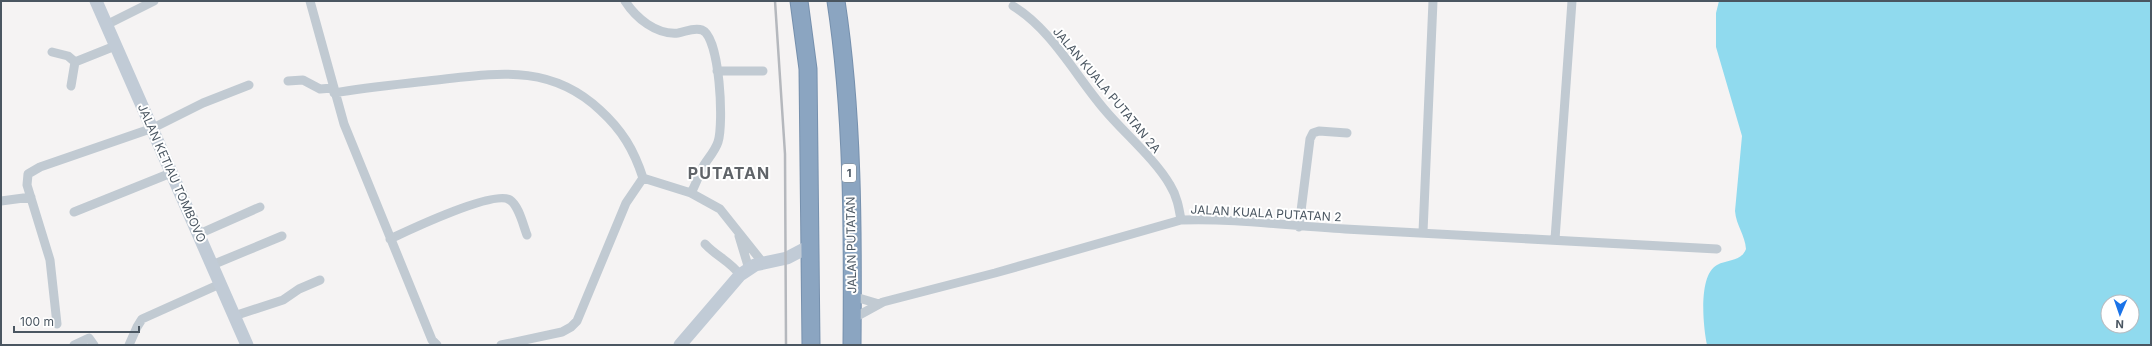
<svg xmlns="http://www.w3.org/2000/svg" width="2152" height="346" viewBox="0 0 2152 346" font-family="Inter,sans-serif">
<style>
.water{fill:#90daee;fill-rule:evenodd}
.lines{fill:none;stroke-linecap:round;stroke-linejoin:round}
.highway-casing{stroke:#7690ad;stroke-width:19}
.street{stroke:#c1cad2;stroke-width:9}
.secondary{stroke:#c1cbd6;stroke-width:13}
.highway{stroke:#8ba5c1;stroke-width:17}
.rail{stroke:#b5b8bd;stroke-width:2.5}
.labels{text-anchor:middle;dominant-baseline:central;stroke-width:4;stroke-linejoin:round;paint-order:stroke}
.shield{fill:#fff;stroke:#808990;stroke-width:1}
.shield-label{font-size:11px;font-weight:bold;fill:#4a5661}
.street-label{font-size:12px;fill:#4a5661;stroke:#fff}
.district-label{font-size:16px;font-weight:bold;letter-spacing:1px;fill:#5f6368;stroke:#fff}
</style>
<rect width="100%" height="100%" fill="#f5f3f3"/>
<!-- water -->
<path class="water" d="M 1719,1 L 2151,1 L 2151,345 L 1707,345 C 1703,326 1698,275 1717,265 C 1728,259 1741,262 1746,249 C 1745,235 1736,225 1735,211 L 1742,136 L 1716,47 L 1716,13 ZM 2108,302 L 2132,302 L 2132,326 L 2108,326 Z"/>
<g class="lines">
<defs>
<path id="highway" d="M 799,1 L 808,69 L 811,345
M 836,1 C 853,112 853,233 852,345"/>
</defs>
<!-- highway casing -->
<use href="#highway" class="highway-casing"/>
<!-- street -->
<path class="street" d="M 310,1 L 344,124 L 432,340 L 437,345
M 625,1 C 636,18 656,35 678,33 C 685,32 694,27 702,30 C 720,37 724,124 718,142 C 715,151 709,157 704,165 C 699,174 696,184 691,193
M 1013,6 C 1052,30 1075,75 1104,109 C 1124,133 1155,159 1170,185 C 1177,196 1179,208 1181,220
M 106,25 L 154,1
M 52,52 L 68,56 L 75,62
M 717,71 L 763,71
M 288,81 L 303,80 L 320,89 L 333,88
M 71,86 L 75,62 L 115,46
M 334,93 C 368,87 403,84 437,80 C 499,73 551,64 600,110 C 622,130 634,150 643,178
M 643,178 L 691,193 L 720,209 L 763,263
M 1,201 L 31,197
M 74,212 L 171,173
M 1299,227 L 1310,139 L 1313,133 L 1319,131 L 1347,133
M 1423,232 L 1433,1
M 199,234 L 260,207
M 739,236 L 749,269
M 390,239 C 409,230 495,189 510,200 C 519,206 523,225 527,235
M 1555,239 L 1572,1
M 705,244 C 716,256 731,262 740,275
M 212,265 L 282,236
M 852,296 L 879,304
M 234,316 L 283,300 L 299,289 L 320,280
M 852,319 L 883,302 L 995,273 L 1181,220 C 1235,218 1290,226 1345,229 C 1469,235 1593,242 1717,249
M 57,324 L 50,260 L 27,185 L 28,174 L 40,167 L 153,128 L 203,103 L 249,85
M 74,345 L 89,338 L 94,345
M 129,345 L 137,327 L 142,319 L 220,284
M 501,345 L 562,332 L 571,327 L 577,321 L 626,203 L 643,178"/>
<!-- secondary -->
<path class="secondary" d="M 96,1 L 247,345
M 680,345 L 740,275 L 755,265 L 787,258 L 810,246"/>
<!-- highway -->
<use href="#highway" class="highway"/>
<!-- rail -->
<path class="rail" d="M 775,1 L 785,154 L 786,345"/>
</g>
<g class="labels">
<!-- shield labels -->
<rect class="shield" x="842" y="164" width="14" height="18" rx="3"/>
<g class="shield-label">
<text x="849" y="173">1</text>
</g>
<!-- street labels -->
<g class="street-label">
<text transform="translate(1107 90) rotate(50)">JALAN KUALA PUTATAN 2A</text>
<text transform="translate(172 173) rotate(66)">JALAN KETIAU TOMBOVO</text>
<text transform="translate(1266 213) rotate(3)">JALAN KUALA PUTATAN 2</text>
<text transform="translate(851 245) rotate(-91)">JALAN PUTATAN</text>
</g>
<!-- district labels -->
<g class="district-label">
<text x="729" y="173">PUTATAN</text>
</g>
</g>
<!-- border -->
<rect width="2152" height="346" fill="none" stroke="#4a5661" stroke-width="4"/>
<!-- north arrow -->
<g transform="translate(2120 314) rotate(182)"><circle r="19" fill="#ffffff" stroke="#b7bbc0"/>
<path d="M0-3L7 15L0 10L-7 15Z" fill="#1a73e8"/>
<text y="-6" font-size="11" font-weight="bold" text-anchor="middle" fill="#4a5661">N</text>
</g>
<!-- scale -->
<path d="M14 326v6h125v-6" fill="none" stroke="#4a5661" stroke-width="2"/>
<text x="20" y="326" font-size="12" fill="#4a5661" stroke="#ffffff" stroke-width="3" paint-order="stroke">100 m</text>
</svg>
